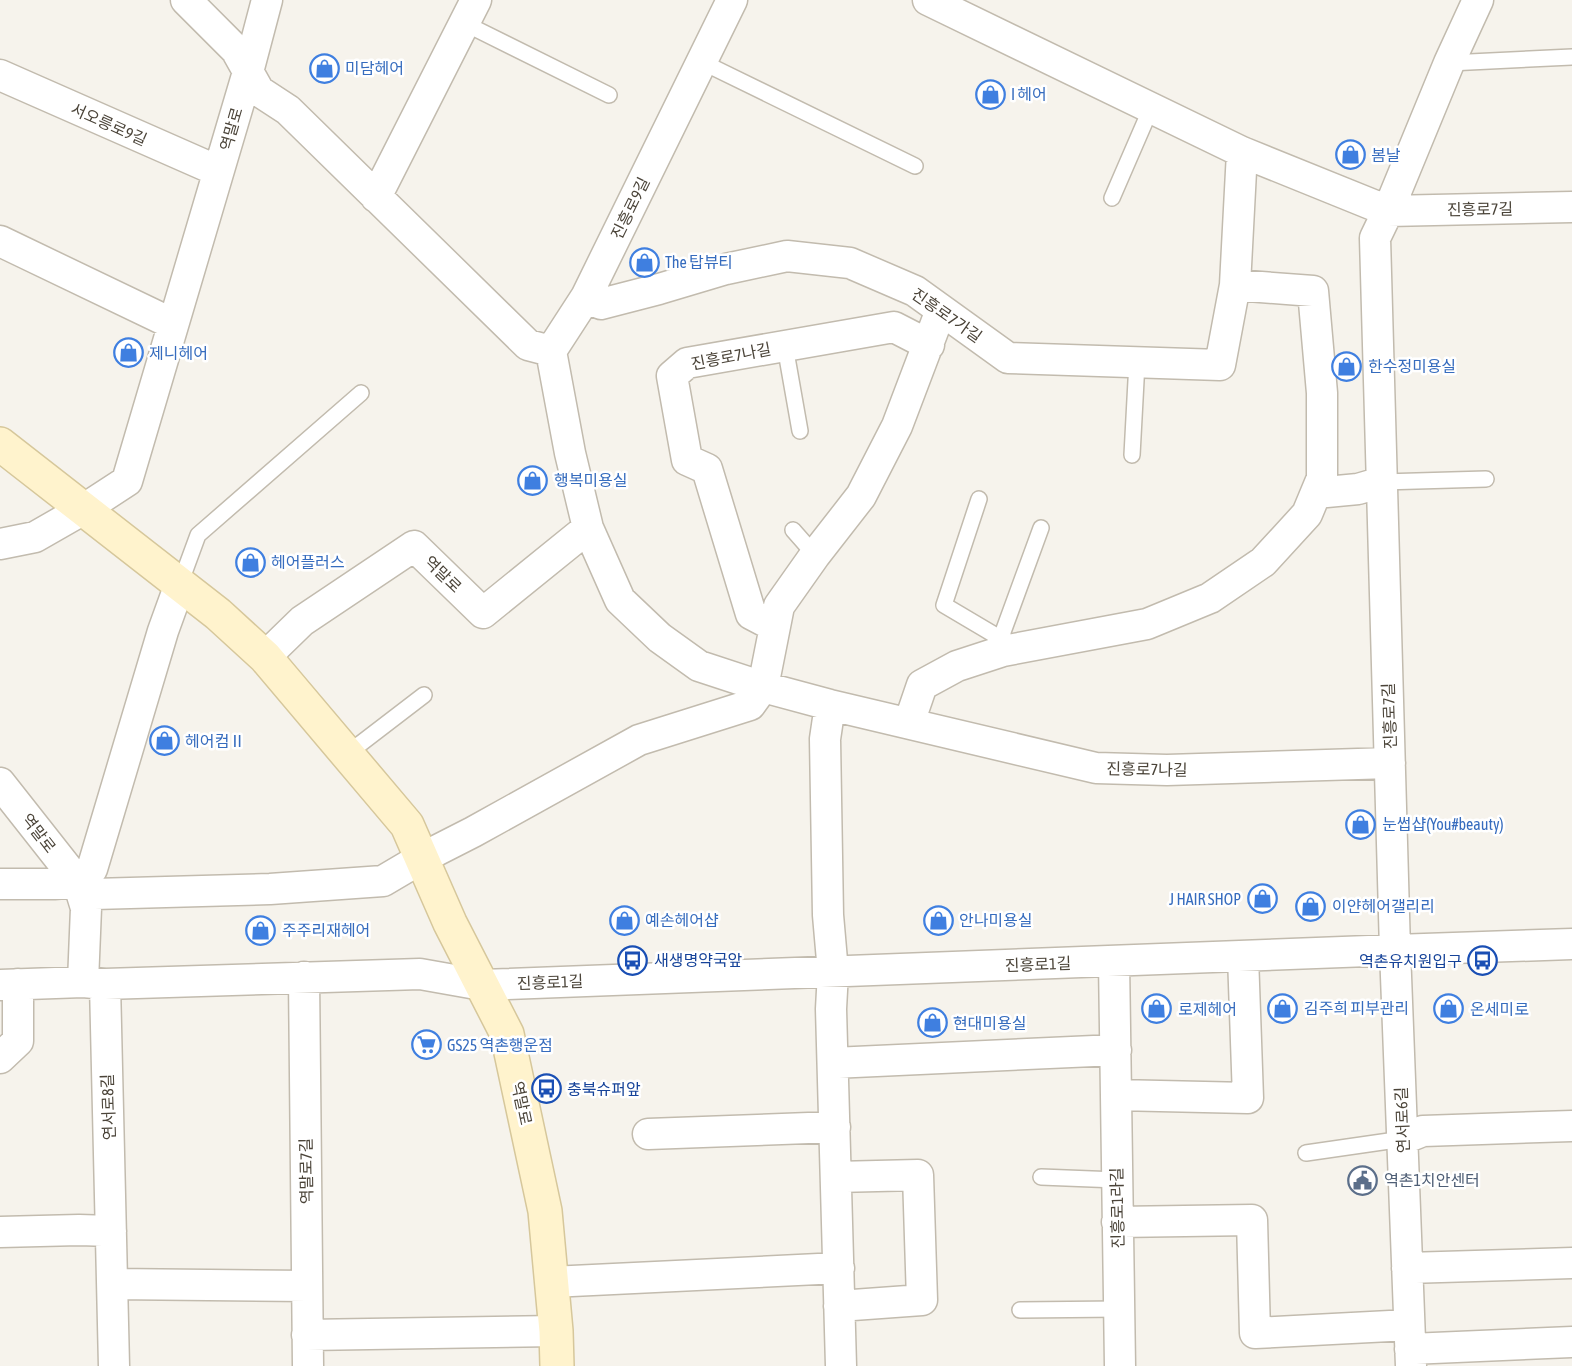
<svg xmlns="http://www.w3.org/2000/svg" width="1572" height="1366" viewBox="0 0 1572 1366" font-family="'Asap Condensed','Noto Sans KR',sans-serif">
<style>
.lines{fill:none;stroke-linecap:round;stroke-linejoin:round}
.lane-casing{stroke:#c2bbae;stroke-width:18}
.street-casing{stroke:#c2bbae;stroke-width:33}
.secondary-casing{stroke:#d6c79b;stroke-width:36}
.lane{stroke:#fff;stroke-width:15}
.street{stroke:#fff;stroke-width:30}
.secondary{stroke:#fff3cd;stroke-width:33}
.labels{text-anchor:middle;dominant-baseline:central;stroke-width:5;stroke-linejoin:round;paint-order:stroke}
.shop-label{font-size:16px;fill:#366cbe;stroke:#fff;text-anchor:start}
.street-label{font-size:16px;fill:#4b4439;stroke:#fff}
.transit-label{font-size:16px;fill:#164399;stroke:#fff;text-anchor:start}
.service-label{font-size:16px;fill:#4e5e75;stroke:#fff;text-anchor:start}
</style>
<rect width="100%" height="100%" fill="#f6f3ec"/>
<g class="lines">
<defs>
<path id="lane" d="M 464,23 L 609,95
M 702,62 L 915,166
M 1449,63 L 1572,57
M 1112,198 L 1151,108
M 785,346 L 800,431
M 1132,455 L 1137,362
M 1382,482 L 1486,479
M 979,499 L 944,605 L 993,634 L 1003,651
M 793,530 L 815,555
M 180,584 L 198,535 L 361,393
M 1003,650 L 1003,632 L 1041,528
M 347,754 L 424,695
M 1306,1153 L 1403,1139
M 1041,1177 L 1117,1180
M 1020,1310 L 1119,1309"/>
<path id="street" d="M 186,0 L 236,50 L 259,91 L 288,110 L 528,345 L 551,351
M 928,0 L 1242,152 L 1388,211 L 1572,207
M 0,75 L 218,171
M 376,197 L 476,0
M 0,241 L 173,324
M 586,297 L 601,304 L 659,289 L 726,269 L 787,256 L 850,263 L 915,291 L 1008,358 L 1220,365 L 1235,285 L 1242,152
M 551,351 L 570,453 L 588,528 L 620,600 L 660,638 L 699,666 L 763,687 L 830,705 L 1096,768 L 1167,770 L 1390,763
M 551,351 L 586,297 L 732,0
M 1316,493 L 1358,489 L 1382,482
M 0,544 L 35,537 L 84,509 L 127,481 L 248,72 L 267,0
M 774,626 L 751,614 L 707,469 L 687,460 L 672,376 L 687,363 L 894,327 L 929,345
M 265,657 L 302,621 L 414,546 L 483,613 L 588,528
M 830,705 L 825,739 L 828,915 L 833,972 L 831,1009 L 841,1366
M 909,723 L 922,685 L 957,666 L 1003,651 L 1147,624 L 1210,598 L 1263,562 L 1307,514 L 1322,478 L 1322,393 L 1313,291 L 1235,285
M 0,783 L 78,882 L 86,908 L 83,982
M 78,882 L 94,894 L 270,889 L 383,881 L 422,858 L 473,832 L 639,740 L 750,705 L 763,687 L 779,606 L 815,555 L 861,496 L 897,426 L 941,310
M 0,884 L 54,884 L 78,882 L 92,869 L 163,631 L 180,584
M 1114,961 L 1120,1366
M 304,977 L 308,1366
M 105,984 L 114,1366
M 0,985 L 83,982 L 105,984 L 420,974 L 482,985 L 1395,950 L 1572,944
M 0,1058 L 18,1041 L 18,984
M 833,1063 L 1116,1050
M 1116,1095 L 1248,1098 L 1243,956
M 648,1134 L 835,1127
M 1403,1139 L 1423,1131 L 1572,1126
M 836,1177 L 918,1175 L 922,1300 L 839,1306
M 1117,1222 L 1252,1220 L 1255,1333 L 1409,1325
M 0,1232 L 79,1230 L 111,1231
M 1407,1268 L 1572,1263
M 551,1282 L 839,1268
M 113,1284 L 307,1286
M 307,1335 L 556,1331
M 1410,1349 L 1572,1342
M 1411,1366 L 1395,950 L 1375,238 L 1388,211 L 1449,63 L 1478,0"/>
<path id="secondary" d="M 0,444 L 218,614 L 265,657 L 407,825 L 450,923 L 507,1034 L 545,1211 L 556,1331 L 557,1366"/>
</defs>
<!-- lane casing -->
<use href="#lane" class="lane-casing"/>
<!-- street casing -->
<use href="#street" class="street-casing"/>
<!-- secondary casing -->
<use href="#secondary" class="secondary-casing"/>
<!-- lane -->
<use href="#lane" class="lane"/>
<!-- street -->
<use href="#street" class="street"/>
<!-- secondary -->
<use href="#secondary" class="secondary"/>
</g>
<!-- icons -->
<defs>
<symbol id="shop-ring" viewBox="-11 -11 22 22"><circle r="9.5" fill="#fff" stroke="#3f7fe0" stroke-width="1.5"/><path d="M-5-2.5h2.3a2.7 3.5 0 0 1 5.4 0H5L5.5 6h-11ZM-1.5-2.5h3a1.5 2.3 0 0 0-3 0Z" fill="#3f7fe0"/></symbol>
<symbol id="bus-ring" viewBox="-11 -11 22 22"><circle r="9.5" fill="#fff" stroke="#1a4fb4" stroke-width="1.5"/><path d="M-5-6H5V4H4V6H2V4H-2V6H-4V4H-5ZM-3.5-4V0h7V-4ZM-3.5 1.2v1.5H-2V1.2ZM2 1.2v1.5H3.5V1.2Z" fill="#1a4fb4"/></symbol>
<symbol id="supermarket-ring" viewBox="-11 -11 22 22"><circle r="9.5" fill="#fff" stroke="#3f7fe0" stroke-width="1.5"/><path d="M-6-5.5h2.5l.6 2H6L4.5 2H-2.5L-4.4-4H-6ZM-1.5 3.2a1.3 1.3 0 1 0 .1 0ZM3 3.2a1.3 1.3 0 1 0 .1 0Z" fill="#3f7fe0"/></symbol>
<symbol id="civic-ring" viewBox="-11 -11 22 22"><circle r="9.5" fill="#fff" stroke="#5c6f8a" stroke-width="1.5"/><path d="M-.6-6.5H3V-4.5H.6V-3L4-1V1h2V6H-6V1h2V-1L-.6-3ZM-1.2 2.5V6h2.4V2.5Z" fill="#5c6f8a"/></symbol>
</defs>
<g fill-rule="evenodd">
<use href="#shop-ring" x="308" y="52" width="33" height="33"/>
<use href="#shop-ring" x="974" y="78" width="33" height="33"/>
<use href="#shop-ring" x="1334" y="138" width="33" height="33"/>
<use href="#shop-ring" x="628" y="246" width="33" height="33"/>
<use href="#shop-ring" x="112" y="336" width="33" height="33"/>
<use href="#shop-ring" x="1330" y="350" width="33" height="33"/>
<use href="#shop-ring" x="516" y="464" width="33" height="33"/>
<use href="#shop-ring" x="234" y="546" width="33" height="33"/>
<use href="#shop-ring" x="148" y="724" width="33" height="33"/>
<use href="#shop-ring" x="1344" y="808" width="33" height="33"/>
<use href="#shop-ring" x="1246" y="882" width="33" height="33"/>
<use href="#shop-ring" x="1294" y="890" width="33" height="33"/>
<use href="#shop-ring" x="608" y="904" width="33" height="33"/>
<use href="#shop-ring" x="922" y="904" width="33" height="33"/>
<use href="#shop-ring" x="244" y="914" width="33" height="33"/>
<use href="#bus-ring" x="616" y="944" width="33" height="33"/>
<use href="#bus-ring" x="1466" y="944" width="33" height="33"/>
<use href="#shop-ring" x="1266" y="992" width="33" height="33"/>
<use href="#shop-ring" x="1140" y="992" width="33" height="33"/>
<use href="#shop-ring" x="1432" y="992" width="33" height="33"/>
<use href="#shop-ring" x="916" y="1006" width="33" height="33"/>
<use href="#supermarket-ring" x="410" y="1028" width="33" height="33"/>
<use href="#bus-ring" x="530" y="1072" width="33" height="33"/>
<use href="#civic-ring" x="1346" y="1164" width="33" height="33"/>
</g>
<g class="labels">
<!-- shop labels -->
<g class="shop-label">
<text x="345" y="68">미담헤어</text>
<text x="1011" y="94">I 헤어</text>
<text x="1371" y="155">봄날</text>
<text x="665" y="262">The 탑뷰티</text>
<text x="149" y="353">제니헤어</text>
<text x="1368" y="366">한수정미용실</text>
<text x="554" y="480">행복미용실</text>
<text x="271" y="562">헤어플러스</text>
<text x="185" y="741">헤어컴Ⅱ</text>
<text x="1382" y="824">눈썹샵(You#beauty)</text>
<text x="1241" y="899" text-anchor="end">J HAIR SHOP</text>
<text x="1332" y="906">이얀헤어갤리리</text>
<text x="645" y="920">예손헤어샵</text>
<text x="959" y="920">안나미용실</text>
<text x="282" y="930">주주리재헤어</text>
<text x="1304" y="1008">김주희 피부관리</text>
<text x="1178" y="1009">로제헤어</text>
<text x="1470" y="1009">온세미로</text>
<text x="953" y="1023">현대미용실</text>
<text x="447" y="1045">GS25 역촌행운점</text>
</g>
<!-- street labels -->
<g class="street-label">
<text transform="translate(109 124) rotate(24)">서오릉로9길</text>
<text transform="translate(231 129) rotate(-74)">역말로</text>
<text transform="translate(630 208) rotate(-64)">진흥로9길</text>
<text transform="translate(1480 209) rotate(-1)">진흥로7길</text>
<text transform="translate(947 315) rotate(35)">진흥로7가길</text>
<text transform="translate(731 356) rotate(-11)">진흥로7나길</text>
<text transform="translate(443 574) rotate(44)">역말로</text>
<text transform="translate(1389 716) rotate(-92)">진흥로7길</text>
<text transform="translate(1147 769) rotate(1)">진흥로7나길</text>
<text transform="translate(39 833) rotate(52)">역말로</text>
<text transform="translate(1038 964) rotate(-2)">진흥로1길</text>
<text transform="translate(550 982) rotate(-2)">진흥로1길</text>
<text transform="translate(522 1103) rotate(78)">역말로</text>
<text transform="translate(108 1107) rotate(-92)">연서로8길</text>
<text transform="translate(1402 1120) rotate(-92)">연서로6길</text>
<text transform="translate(306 1171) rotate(-91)">역말로7길</text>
<text transform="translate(1117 1208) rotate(-91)">진흥로1라길</text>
</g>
<!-- transit labels -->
<g class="transit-label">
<text x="654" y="960">새생명약국앞</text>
<text x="1462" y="961" text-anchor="end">역촌유치원입구</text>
<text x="567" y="1089">충북슈퍼앞</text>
</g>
<!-- service labels -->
<g class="service-label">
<text x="1384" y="1180">역촌1치안센터</text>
</g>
</g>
</svg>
